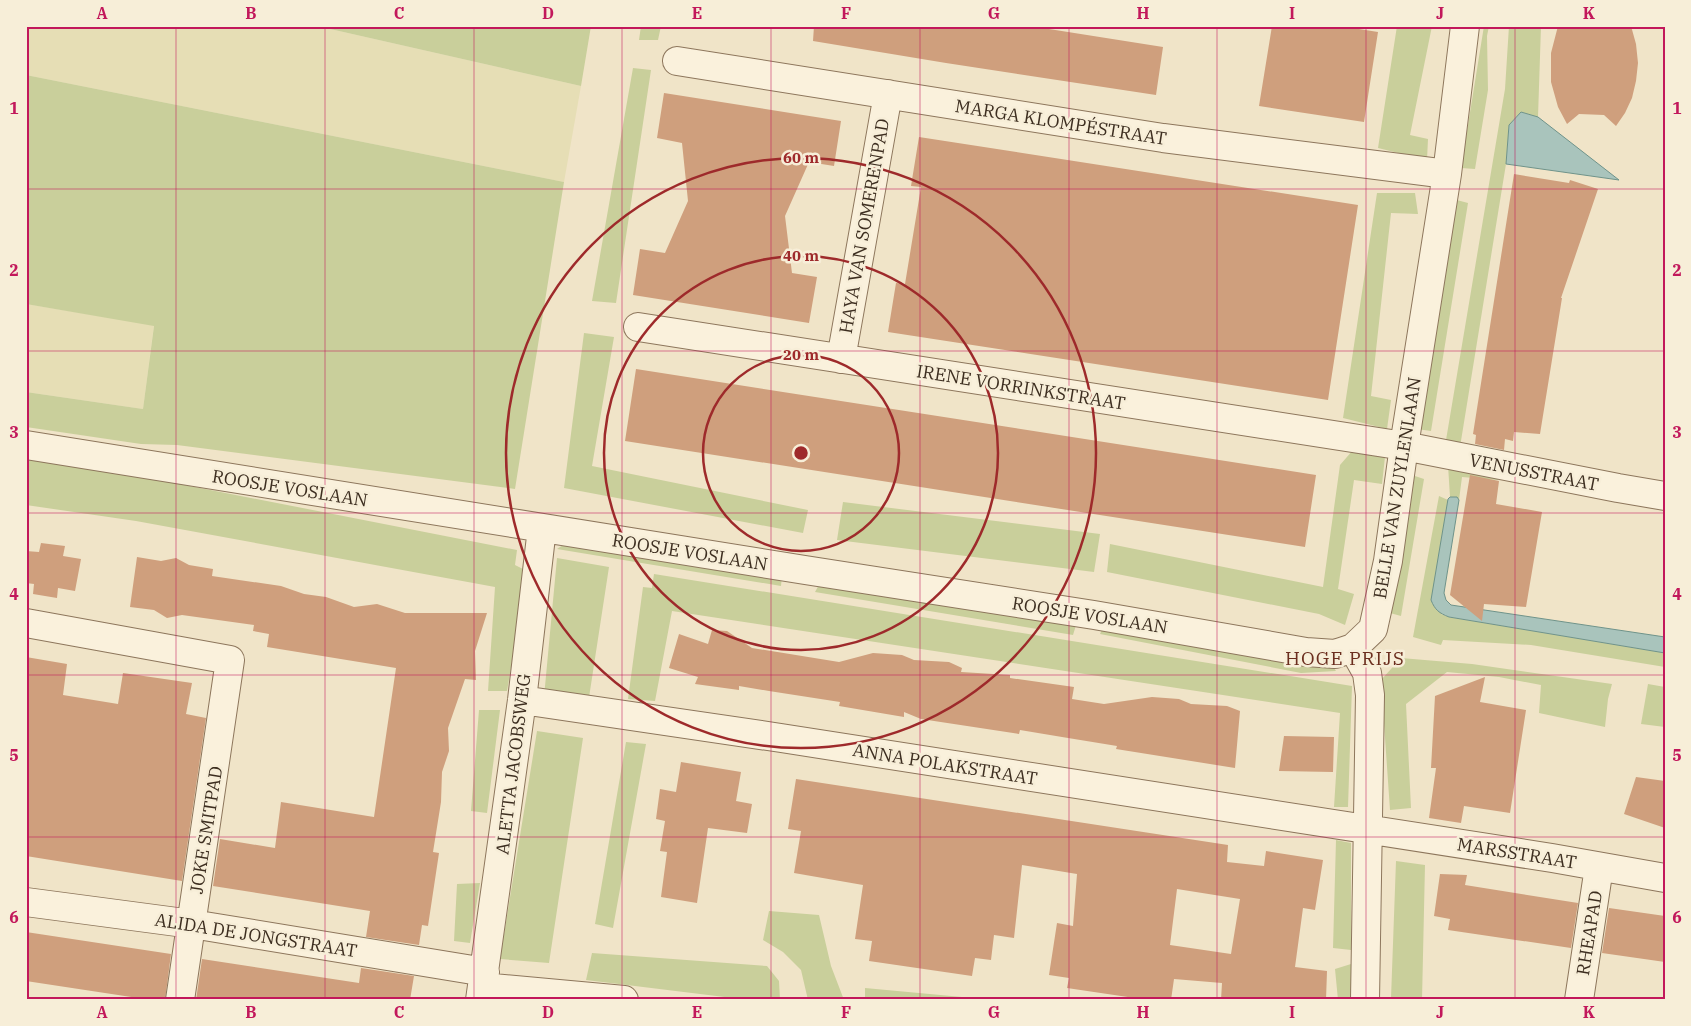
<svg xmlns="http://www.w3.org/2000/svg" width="1691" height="1026" viewBox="0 0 1691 1026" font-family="'IBM Plex Serif',serif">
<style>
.farmland{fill:#e6deb5}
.green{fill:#c9cf9b}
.water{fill:#a9c4bc;stroke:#6f938a}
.building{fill:#cf9f7d;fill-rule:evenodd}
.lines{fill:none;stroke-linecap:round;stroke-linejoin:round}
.minor-casing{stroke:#8d765c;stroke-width:30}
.minor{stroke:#faf1dc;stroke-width:28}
.grid{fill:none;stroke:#c2185b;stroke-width:1;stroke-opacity:0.55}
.ring{fill:none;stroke:#9e2a2b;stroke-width:2.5}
.labels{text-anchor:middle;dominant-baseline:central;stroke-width:5;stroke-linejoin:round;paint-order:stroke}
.street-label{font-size:18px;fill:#3d2e20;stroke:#f7eed8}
.neighbourhood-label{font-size:19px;letter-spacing:1px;fill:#6b2e1e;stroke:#f7eed8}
.centre{fill:#9e2a2b;stroke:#f7eed8;stroke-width:2.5}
.ring-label{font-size:15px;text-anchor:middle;font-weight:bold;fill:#9e2a2b;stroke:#f7eed8;stroke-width:5;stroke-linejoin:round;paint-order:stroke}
.neatline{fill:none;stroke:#c2185b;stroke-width:2}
.grid-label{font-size:16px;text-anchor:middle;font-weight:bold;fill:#c2185b}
</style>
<rect width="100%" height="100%" fill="#f0e4c8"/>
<!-- farmland -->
<path class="farmland" d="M 26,26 L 317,26 L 581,86 L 564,182 L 26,75 Z
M 26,304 L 154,325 L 143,409 L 26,392 Z"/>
<!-- green -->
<path class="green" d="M 317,26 L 591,26 L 581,86 Z
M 641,26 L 661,26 L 658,40 L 639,40 Z
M 1397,26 L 1432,26 L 1410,135 L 1428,139 L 1427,160 L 1378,148 Z
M 1484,26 L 1489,26 L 1487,36 L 1488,90 L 1475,169 L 1461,168 Z
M 1509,26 L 1541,26 L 1538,117 L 1521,112 L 1509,125 L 1506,164 L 1460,447 L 1445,446 L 1505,89 Z
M 633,68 L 651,70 L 616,303 L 592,301 Z
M 26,75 L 564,182 L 515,489 L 177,445 L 141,444 L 26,427 L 26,392 L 143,409 L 154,326 L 26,304 Z
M 1377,193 L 1415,193 L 1418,214 L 1391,213 L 1371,396 L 1391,400 L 1387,429 L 1343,418 Z
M 1453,199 L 1468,203 L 1431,431 L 1417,429 Z
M 584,333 L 614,337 L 592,466 L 808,510 L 803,533 L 564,488 Z
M 1353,450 L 1385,457 L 1382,484 L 1354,480 L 1338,589 L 1354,594 L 1345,625 L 1319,614 L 1107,572 L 1110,544 L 1323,587 L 1340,465 Z
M 26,459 L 139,476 L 517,550 L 515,565 L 527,571 L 507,691 L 488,691 L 495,587 L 136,521 L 26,505 Z
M 1448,465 L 1500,471 L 1498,480 L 1462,477 L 1459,500 L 1457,497 L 1450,497 Z
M 1412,475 L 1424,479 L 1401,616 L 1390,613 Z
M 1439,496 L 1448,500 L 1441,614 L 1449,617 L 1665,653 L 1665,667 L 1531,645 L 1443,640 L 1441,645 L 1413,637 Z
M 843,502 L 1100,534 L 1094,572 L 837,540 Z
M 566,543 L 782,576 L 781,586 L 557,549 Z
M 557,558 L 609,567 L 588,704 L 544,697 Z
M 654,574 L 1352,686 L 1348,807 L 1334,807 L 1340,713 L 672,611 L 655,701 L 628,699 L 643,587 L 652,588 Z
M 820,583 L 1077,622 L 1073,635 L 815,592 Z
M 1105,623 L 1330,662 L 1336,671 L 1301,673 L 1100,634 Z
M 1401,658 L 1472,664 L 1612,684 L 1608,699 L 1605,727 L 1539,713 L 1541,685 L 1499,677 L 1447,672 L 1406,704 L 1411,808 L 1390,810 L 1381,680 Z
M 1648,684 L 1665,687 L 1665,727 L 1641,724 Z
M 479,710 L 500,710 L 487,813 L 471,811 Z
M 537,731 L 583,738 L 549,963 L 500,959 Z
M 626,742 L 646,744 L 613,928 L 595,924 Z
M 1336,840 L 1351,843 L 1351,950 L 1333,948 Z
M 1396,861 L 1425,865 L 1422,1000 L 1391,998 Z
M 480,883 L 470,943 L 454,941 L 457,884 Z
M 769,911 L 819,915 L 831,966 L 844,1000 L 808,1000 L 801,970 L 783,952 L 763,940 Z
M 592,953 L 767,966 L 779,981 L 780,1000 L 749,1000 L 586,980 Z
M 1351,964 L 1352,1000 L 1338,1000 L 1335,969 Z
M 865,988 L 962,997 L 961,1000 L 865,1000 Z"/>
<!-- water -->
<path class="water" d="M 1521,112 L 1538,117 L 1619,180 L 1506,164 L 1509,125 Z
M 1450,497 L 1457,497 L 1459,500 L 1444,593 L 1446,600 L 1451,605 L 1665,637 L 1665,653 L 1449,617 C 1439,613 1435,610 1431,600 L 1448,499 Z"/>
<!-- building -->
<path class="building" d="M 814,26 L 1030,26 L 1163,47 L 1156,95 L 946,63 L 813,41 Z
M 1272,26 L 1340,26 L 1378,32 L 1364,122 L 1259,106 Z
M 1558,26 L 1631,26 L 1636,44 L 1638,63 L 1636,81 L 1632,98 L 1625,113 L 1616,126 L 1604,115 L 1579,114 L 1567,124 L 1558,107 L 1551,82 L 1551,53 Z
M 664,93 L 841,121 L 834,166 L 809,162 L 785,216 L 792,273 L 817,277 L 809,323 L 633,295 L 640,249 L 665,253 L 688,201 L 682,143 L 657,138 Z
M 919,137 L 1358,205 L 1328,400 L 888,332 L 896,283 L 905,284 L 921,187 L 911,186 Z
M 1514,174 L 1569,183 L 1570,180 L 1598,189 L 1561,298 L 1562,298 L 1540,434 L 1514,432 L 1513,441 L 1505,439 L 1504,450 L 1475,444 L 1476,435 L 1473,434 Z
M 636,369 L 1316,475 L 1305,547 L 625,441 Z
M 1470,475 L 1499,481 L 1496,504 L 1542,512 L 1526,607 L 1484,604 L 1482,621 L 1450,595 Z
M 41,543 L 65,546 L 63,556 L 81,559 L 75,591 L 58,588 L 57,598 L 33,594 L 34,584 L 26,583 L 26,551 L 39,552 Z
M 137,557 L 161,561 L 176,558 L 189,565 L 213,569 L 212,576 L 281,586 L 304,594 L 326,597 L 354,607 L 377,604 L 405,613 L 487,613 L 475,651 L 476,680 L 465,679 L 448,728 L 449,751 L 442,772 L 441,802 L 433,852 L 439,853 L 428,926 L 422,925 L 419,945 L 366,937 L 370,911 L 213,886 L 220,839 L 275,848 L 281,802 L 374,817 L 396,668 L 267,647 L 269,634 L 253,631 L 254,625 L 182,615 L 167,618 L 154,610 L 130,607 Z
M 712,630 L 727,631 L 752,648 L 839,662 L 873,653 L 902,655 L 914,660 L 949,662 L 962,668 L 961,672 L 1010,675 L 1010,678 L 1074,687 L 1072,699 L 1104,704 L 1152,697 L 1179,699 L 1191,704 L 1227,706 L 1240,711 L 1235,768 L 1116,749 L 1117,746 L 1062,737 L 1020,730 L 1019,734 L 921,719 L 904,712 L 904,717 L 839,706 L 840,702 L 769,691 L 739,686 L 739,690 L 695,684 L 698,677 L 669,668 L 679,634 L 708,644 Z
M 26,657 L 67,664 L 63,695 L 118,704 L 123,673 L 192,683 L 186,714 L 206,718 L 182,881 L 26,856 Z
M 1485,677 L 1480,702 L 1526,710 L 1510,813 L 1464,806 L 1461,823 L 1429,818 L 1436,768 L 1431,768 L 1435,696 Z
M 1284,736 L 1334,737 L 1333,772 L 1279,771 Z
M 681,762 L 741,772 L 736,801 L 752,804 L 747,833 L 708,828 L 697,903 L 661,897 L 667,852 L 660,851 L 665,821 L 656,819 L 660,789 L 676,792 Z
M 1636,777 L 1665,781 L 1665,828 L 1624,814 Z
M 796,779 L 1228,845 L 1227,862 L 1264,866 L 1266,851 L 1323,860 L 1315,910 L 1303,908 L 1295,967 L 1327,971 L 1326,1000 L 1221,1000 L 1222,983 L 1174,979 L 1171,1000 L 1148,1000 L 1067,988 L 1069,978 L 1049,975 L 1057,923 L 1073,926 L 1077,874 L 1022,865 L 1014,938 L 994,935 L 991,960 L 975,958 L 972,976 L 869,961 L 872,941 L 855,939 L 863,885 L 794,873 L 801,831 L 788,829 ZM 1177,889 L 1240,899 L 1231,954 L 1170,945 Z
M 1440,874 L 1467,875 L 1465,885 L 1578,903 L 1571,948 L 1448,930 L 1450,919 L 1434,916 Z
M 1609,908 L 1665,916 L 1665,962 L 1602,953 Z
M 26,932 L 171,954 L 165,1000 L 151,1000 L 26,981 Z
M 202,959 L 359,983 L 361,968 L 414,976 L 410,1000 L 196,1000 Z"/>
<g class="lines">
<defs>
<path id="minor" d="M 677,61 L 1163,138 L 1447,174
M 638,327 L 1404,446 L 1618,488 L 1665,496
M 841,359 L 888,94
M 26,445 L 805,570 L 1094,615 L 1306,652 L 1335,654 L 1353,648 L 1373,629 L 1388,561 L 1404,446 L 1447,174 L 1465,26
M 26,623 L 230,660 L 180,1000
M 1353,648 L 1367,673 L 1370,695 L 1365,1000
M 522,700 L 781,738 L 1552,858 L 1665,878
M 26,902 L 192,924 L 485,972
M 482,987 L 624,1000
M 480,1000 L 522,700 L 542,528
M 1579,1000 L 1599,867"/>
</defs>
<!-- minor casing -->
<use href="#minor" class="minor-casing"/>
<!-- minor -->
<use href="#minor" class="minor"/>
</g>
<!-- grid -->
<path class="grid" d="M 176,26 L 176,1000M 325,26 L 325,1000M 474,26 L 474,1000M 622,26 L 622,1000M 771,26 L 771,1000M 920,26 L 920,1000M 1069,26 L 1069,1000M 1217,26 L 1217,1000M 1366,26 L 1366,1000M 1515,26 L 1515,1000M 26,189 L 1665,189M 26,351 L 1665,351M 26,513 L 1665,513M 26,675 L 1665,675M 26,837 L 1665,837"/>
<!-- distance rings -->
<g class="ring">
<circle cx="801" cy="453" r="98"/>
<circle cx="801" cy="453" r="197"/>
<circle cx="801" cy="453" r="295"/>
</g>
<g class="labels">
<!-- street labels -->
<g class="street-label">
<text transform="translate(1061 122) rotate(9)">MARGA KLOMPÉSTRAAT</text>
<text transform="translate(864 226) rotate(-80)">HAYA VAN SOMERENPAD</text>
<text transform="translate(1021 387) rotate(9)">IRENE VORRINKSTRAAT</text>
<text transform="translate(1534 472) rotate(11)">VENUSSTRAAT</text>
<text transform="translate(290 488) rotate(9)">ROOSJE VOSLAAN</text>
<text transform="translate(1397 488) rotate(-81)">BELLE VAN ZUYLENLAAN</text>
<text transform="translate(690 552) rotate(9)">ROOSJE VOSLAAN</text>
<text transform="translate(1090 615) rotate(9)">ROOSJE VOSLAAN</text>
<text transform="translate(513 764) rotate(-83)">ALETTA JACOBSWEG</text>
<text transform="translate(945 764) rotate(9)">ANNA POLAKSTRAAT</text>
<text transform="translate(206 830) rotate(-81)">JOKE SMITPAD</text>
<text transform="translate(1517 853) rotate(9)">MARSSTRAAT</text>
<text transform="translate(1589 933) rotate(-81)">RHEAPAD</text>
<text transform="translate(256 935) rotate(9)">ALIDA DE JONGSTRAAT</text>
</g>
<!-- neighbourhood labels -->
<g class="neighbourhood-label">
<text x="1345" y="658">HOGE PRIJS</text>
</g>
</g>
<circle cx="801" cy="453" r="8" class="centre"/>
<g class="ring-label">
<text x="801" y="163">60 m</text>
<text x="801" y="261">40 m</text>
<text x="801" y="360">20 m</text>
</g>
<!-- border -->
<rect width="1691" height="1026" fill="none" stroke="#f7eed8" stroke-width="55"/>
<rect x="28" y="28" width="1636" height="970" class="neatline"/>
<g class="grid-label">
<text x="102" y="19">A</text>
<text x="251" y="19">B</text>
<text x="399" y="19">C</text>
<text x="548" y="19">D</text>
<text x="697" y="19">E</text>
<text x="846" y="19">F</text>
<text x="994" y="19">G</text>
<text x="1143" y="19">H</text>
<text x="1292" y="19">I</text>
<text x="1440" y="19">J</text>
<text x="1589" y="19">K</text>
<text x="14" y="114">1</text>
<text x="1677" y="114">1</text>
<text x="14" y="276">2</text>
<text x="1677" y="276">2</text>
<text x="14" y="438">3</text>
<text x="1677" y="438">3</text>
<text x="14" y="600">4</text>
<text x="1677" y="600">4</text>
<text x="14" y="761">5</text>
<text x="1677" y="761">5</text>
<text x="14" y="923">6</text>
<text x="1677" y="923">6</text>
<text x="102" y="1018">A</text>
<text x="251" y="1018">B</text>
<text x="399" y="1018">C</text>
<text x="548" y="1018">D</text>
<text x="697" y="1018">E</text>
<text x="846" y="1018">F</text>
<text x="994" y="1018">G</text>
<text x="1143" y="1018">H</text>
<text x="1292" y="1018">I</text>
<text x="1440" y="1018">J</text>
<text x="1589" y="1018">K</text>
</g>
</svg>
